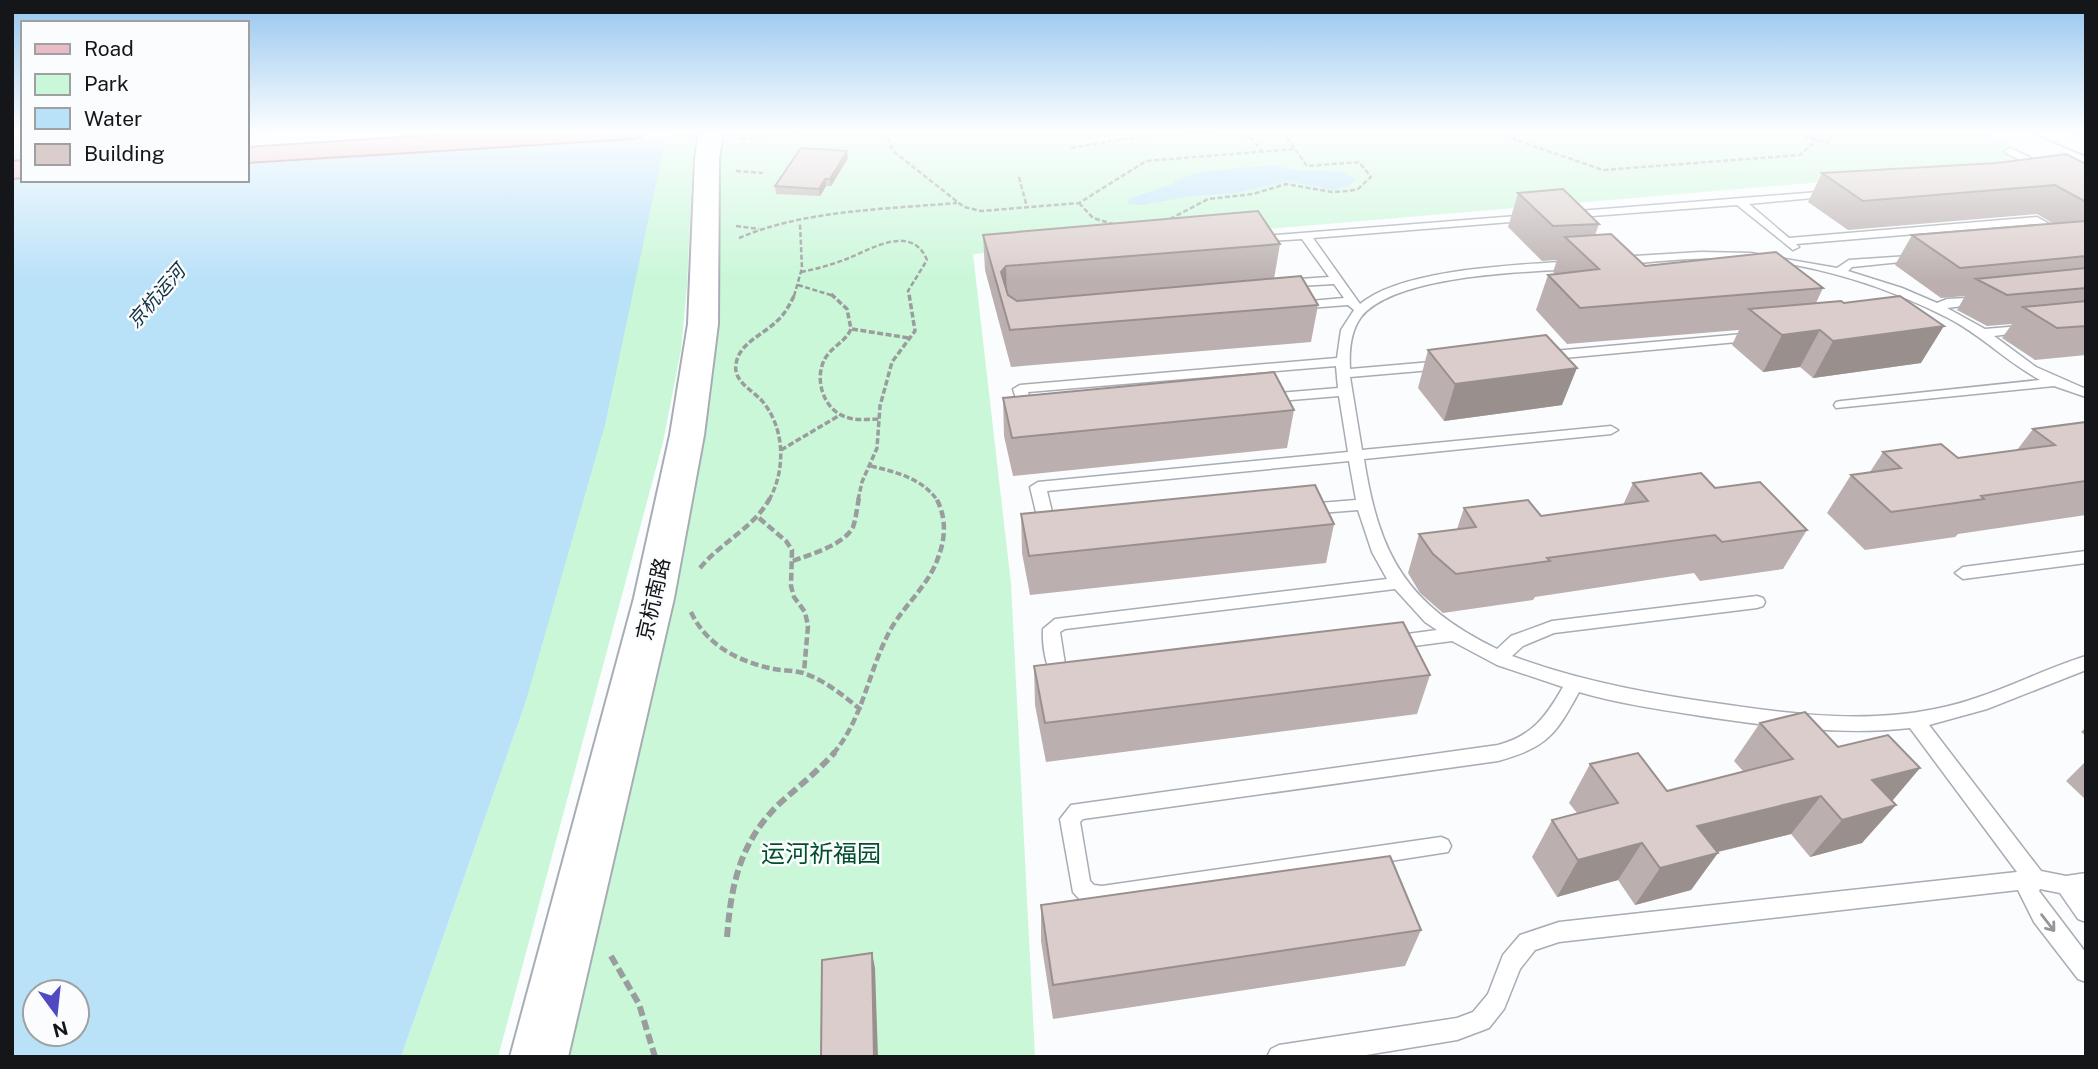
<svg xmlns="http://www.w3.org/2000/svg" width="2098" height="1069" viewBox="0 0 2098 1069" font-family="'Public Sans','Noto Sans SC',sans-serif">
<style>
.green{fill:#c9f7d8}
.water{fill:#b9e1f8;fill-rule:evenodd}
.pier{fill:#fafcfe}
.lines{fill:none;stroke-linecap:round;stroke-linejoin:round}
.service-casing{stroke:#a7acb5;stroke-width:3}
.tertiary-casing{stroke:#a7acb5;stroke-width:4}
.primary-casing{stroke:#976471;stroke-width:4}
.path-far3{stroke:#9a9c9e;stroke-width:2.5;stroke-dasharray:5 2.5;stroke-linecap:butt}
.path-far2{stroke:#9a9c9e;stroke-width:3.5;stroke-dasharray:6 2.5;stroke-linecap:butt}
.path-far1{stroke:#9a9c9e;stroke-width:4.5;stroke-dasharray:8 3.5;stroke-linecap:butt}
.path{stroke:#9a9c9e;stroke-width:6;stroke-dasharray:10 4.5;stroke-linecap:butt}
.service{fill:#fff;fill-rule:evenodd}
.tertiary{fill:#fff;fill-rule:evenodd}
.primary{fill:#ebbbc6;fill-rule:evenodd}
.wall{fill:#bbb0af}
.shaded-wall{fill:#99908e}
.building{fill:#dacdcb;stroke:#99908e;stroke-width:2}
.oneway{stroke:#959698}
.labels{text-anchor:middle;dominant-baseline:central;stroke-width:5;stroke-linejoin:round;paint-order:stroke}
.far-water-label{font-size:19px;font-style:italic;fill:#113040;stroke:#fafcfe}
.street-label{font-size:21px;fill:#141619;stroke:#fafcfe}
.near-park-label{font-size:24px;fill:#004f2a;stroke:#fafcfe}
</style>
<rect width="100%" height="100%" fill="#fafcfe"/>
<!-- green -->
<path class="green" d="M 667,131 L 697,131 L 693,153 L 687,286 L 681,350 L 663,442 L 498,1057 L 401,1057 L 525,704 Z
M 713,131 L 1983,131 L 2045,163 L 973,254 L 1011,584 L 1035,1057 L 566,1057 L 633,761 L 684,550 L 703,433 Z"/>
<!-- water -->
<path class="water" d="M 12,131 L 23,131 L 23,180 L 247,180 L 247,131 L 667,131 L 605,425 L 525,704 L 401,1057 L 12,1057 ZM 35,992 L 77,992 L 77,1034 L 35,1034 Z
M 1273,165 L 1296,170 L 1344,172 L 1356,180 L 1348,186 L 1334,190 L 1288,181 L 1236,193 L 1192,196 L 1140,205 L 1127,204 L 1131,198 L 1173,184 C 1184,169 1252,168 1273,165 Z"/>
<!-- pier -->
<path class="pier" d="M 324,131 L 670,131 L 669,137 L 247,164 L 247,136 Z"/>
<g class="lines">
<defs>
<path id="service" d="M 2010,148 L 2050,167 L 2051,169 L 2042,171 L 2006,153 L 2005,151 Z
M 1830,191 L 1834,192 L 1834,196 L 1749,204 L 1789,238 L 2037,217 L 2067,234 L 2057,236 L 2035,224 L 1796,244 L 1799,247 L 1793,250 L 1737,205 L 1566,218 L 1560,215 L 1566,212 Z
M 1530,215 L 1534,216 L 1534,220 L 1313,238 L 1360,304 C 1403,268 1520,265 1575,261 L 1581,265 L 1575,269 C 1523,272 1395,275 1361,317 C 1350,332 1349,352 1350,369 L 1443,361 L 1450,365 L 1443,369 L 1350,377 L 1362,450 L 1611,426 L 1618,430 L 1611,434 L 1364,459 C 1379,556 1407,605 1497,649 L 1511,636 L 1552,621 L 1757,596 L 1763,598 L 1765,602 L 1763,606 L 1757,608 L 1554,633 L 1523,646 L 1512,656 C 1582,682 1655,695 1729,705 C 1797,715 1867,723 1935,709 C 1988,699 2035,672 2086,656 L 2086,670 L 1987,709 L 1929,725 L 2041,871 L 2066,876 L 2086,873 L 2086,891 L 2084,892 L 2086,895 L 2086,922 L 2078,919 L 2060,893 L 2040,889 L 2039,891 L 2086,953 L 2086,982 L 2078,979 L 2034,922 L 2018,890 L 1559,942 L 1535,950 L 1520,969 L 1504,1009 L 1489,1028 L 1457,1040 L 1354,1057 L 1267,1057 L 1271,1049 L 1279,1045 L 1457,1018 L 1473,1012 L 1488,994 L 1503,955 L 1520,935 L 1559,922 L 2017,872 L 1910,728 C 1839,736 1766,726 1695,715 C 1656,709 1617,703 1579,692 C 1555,736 1547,747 1498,761 L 1083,819 L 1080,822 L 1090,881 L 1094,885 L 1102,886 L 1441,837 L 1448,840 L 1451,846 L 1448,852 L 1102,906 L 1081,901 L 1073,892 L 1060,819 L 1071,805 L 1498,745 C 1532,736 1546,717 1563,687 L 1497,665 L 1452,641 L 1391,649 L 1385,647 L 1382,642 L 1385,637 L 1437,630 L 1425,622 L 1395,589 L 1065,629 L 1060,632 L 1065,664 L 1076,680 L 1073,685 C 1047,693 1042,646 1043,629 L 1055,619 L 1387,579 L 1372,552 L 1358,510 L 1307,514 L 1299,509 L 1307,504 L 1356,500 L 1349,461 L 1047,491 L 1057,533 L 1049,538 L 1041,533 L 1030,487 L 1038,482 L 1348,452 L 1339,396 L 1268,402 L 1261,398 L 1268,394 L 1338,388 L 1336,366 L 1028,392 L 1035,414 L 1028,418 L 1021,414 L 1013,389 L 1020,385 L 1337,358 L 1341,330 L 1354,310 L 1348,305 L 1295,309 L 1293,306 L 1299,302 L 1344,298 L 1334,284 L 1281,287 L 1281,281 L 1285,280 L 1329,277 L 1302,239 L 1256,242 L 1250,239 L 1252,237 Z
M 1701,252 L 1751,253 L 1837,268 L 1849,260 L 1924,255 L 1924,259 L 1920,260 L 1852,267 L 1848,271 L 1902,288 L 1937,303 L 1947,299 L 1986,297 L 1986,303 L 1947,308 L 1985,329 L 2032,325 L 2032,331 L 1994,336 L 2036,367 L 2086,389 L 2086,397 L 2054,386 L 1836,408 L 1834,405 L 1836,402 L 1841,401 L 2040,380 C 2007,362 1981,335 1948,318 C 1888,287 1819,265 1751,259 C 1707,256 1662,261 1618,265 L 1612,261 L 1618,257 Z
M 1754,333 L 1760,337 L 1759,340 L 1542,360 L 1535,356 L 1542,352 Z
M 2086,551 L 2086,563 L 1963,579 L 1955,573 L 1963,567 Z"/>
<path id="tertiary" d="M 699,131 L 723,131 L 719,159 L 718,324 L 704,435 L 674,598 L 568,1057 L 510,1057 L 634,598 L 670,435 L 688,324 L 695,159 Z
M 2037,131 L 2070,131 L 2086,139 L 2086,155 L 2041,136 Z"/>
<path id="primary" d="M 508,131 L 645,131 L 641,136 L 633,138 L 247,162 L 247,148 Z
M 23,161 L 23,177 L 12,178 L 12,162 Z"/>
</defs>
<!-- service casing -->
<use href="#service" class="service-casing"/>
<!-- tertiary casing -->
<use href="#tertiary" class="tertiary-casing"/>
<!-- primary casing -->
<use href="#primary" class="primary-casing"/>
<!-- path-far3 -->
<path class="path-far3" d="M 885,131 L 893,151 L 964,207 L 981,211 L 1079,203 L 1146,161 L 1295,149
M 1490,131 L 1603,170 L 1800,155 L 1817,140
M 1799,131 L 1807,134
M 1809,131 L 1804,137 L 1827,143 L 1832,136 L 1815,131
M 741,139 L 809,131
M 1511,139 L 1526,131
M 1071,148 C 1112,140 1208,125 1247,137 C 1254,139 1258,146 1262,152
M 736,171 L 763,173
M 1019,177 L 1027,207
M 1079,203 L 1093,218 L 1113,224
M 1170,219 L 1208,199 L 1253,194 L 1286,184 L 1332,192 L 1349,191 L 1358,189 L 1371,177 L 1359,162 L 1307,166 L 1282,131
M 736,226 L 759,229
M 739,238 C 804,210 887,209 957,203
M 801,272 C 817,269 834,264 849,258 C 873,248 912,224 927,260 L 908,291 L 909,296
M 798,285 L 834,296
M 794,296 L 802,268 L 800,224"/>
<!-- path-far2 -->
<path class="path-far2" d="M 831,294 L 847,309 L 851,329 C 846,341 833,346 826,357 C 813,377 823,410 846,417 C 856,421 868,419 879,419
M 852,329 L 909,338
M 781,450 L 840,415
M 871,466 C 895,472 922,478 937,500
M 769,500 C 786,470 785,429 763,402 C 753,390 733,382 736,364 C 739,343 763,335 777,321 C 785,314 790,304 795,294
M 858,500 L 862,482 L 877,448 L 880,406 L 892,362 L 915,331 L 909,294"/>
<!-- path-far1 -->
<path class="path-far1" d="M 759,518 L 786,541 L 792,550 L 791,586 L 794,597 L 805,612 L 808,626 L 804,672
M 793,561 C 811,554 844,545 853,527 C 856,519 857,507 859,498
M 700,568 C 721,542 754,528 770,498
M 691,612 C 706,645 739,662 774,669 C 784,671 796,670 806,674 C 827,682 844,696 861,710
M 833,754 C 865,716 868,669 892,627 C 907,602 930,584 939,555 C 946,536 946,516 936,498"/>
<!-- path -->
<path class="path" d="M 727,937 C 731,885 740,842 779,804 C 798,787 818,771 835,752
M 611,956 L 639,1004 L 655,1057"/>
<!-- service -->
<use href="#service" class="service"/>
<!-- tertiary -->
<use href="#tertiary" class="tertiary"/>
<!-- primary -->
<use href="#primary" class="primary"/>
</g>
<!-- wall -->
<path class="wall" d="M 848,158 L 831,186 L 826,186 L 820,196 L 776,194 L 775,186 Z
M 2086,164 L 2086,355 L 2035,360 L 2002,338 L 2012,324 L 1987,326 L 1957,310 L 1965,296 L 1941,298 L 1895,265 L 1912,235 L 2052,223 L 2037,214 L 1848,230 L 1808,202 L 1822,173 Z
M 1518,193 L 1599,224 L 1595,235 L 1645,266 L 1823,288 L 1816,303 L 1921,363 L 1813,378 L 1800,367 L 1763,372 L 1732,345 L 1739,330 L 1567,344 L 1536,310 L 1548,275 L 1555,274 L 1553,272 L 1557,260 L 1542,261 L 1508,227 Z
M 983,235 L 1280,244 L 1274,279 L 1318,305 L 1311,342 L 1011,367 L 985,270 Z
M 1428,350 L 1562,405 L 1444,421 L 1418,388 Z
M 1003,398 L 1294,410 L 1287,448 L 1013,476 L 1004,436 Z
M 2086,422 L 2086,515 L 1958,534 L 1955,537 L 1865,550 L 1827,513 L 1851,475 L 1870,472 L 1883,452 L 1958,458 L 2017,450 L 2033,429 Z
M 1633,483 L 1715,488 L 1807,530 L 1783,569 L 1700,581 L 1694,573 L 1535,597 L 1533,600 L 1443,613 L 1420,593 L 1408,573 L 1419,534 L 1457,529 L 1464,508 L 1541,516 L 1623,505 Z
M 1021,514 L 1334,524 L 1326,563 L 1030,595 L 1022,553 Z
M 1034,666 L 1430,675 L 1417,714 L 1046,762 L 1035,705 Z
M 1760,723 L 1838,747 L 1920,768 L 1892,801 L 1862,843 L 1810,857 L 1791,834 L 1718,852 L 1691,890 L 1635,905 L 1618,880 L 1557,897 L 1532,857 L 1552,820 L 1577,813 L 1569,803 L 1590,764 L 1667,791 L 1743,771 L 1734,761 Z
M 2086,727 L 2086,736 L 2081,732 Z
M 2086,761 L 2086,800 L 2066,781 Z
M 1041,905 L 1421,930 L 1405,966 L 1053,1019 L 1041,941 Z"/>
<!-- shaded-wall -->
<path class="shaded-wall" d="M 847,151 L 848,158 L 831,186 L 830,179 Z
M 825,179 L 826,186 L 820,196 L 819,189 Z
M 1006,266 L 1007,301 L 1001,272 Z
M 1944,326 L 1921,363 L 1813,378 L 1833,341 Z
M 1820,330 L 1800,367 L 1763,372 L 1782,335 Z
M 1577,368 L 1562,405 L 1444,421 L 1455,384 Z
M 1920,768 L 1887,807 L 1872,780 Z
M 1821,796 L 1791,834 L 1671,863 L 1697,826 Z
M 1896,805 L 1862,843 L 1810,857 L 1842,820 Z
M 1642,843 L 1618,880 L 1557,897 L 1578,860 Z
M 1718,853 L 1691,890 L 1635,905 L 1660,868 Z
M 872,953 L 875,968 L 878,1057 L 874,1057 Z"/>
<!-- building -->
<path class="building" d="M 801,148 L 847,151 L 830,179 L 825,179 L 819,189 L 775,186 Z
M 2066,154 L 2086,164 L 2086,202 L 2055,185 L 1863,201 L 1822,173 L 1997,163 Z
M 1563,189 L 1599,224 L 1553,226 L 1518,193 Z
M 1258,211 L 1280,244 L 1006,266 L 1001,272 L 1008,295 L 1017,301 L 1301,276 L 1318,305 L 1010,330 L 983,235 Z
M 2086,221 L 2086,256 L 1960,268 L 1912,235 Z
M 1611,234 L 1645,266 L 1776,252 L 1823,288 L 1580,308 L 1548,275 L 1599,269 L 1565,237 Z
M 2086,268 L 2086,288 L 2007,295 L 1976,279 Z
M 1900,296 L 1944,326 L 1833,341 L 1820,330 L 1782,335 L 1749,309 L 1841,301 L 1844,303 Z
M 2086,301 L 2086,326 L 2057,328 L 2023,307 Z
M 1546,335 L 1577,368 L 1455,384 L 1428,350 Z
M 1274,372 L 1294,410 L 1012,438 L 1003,398 Z
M 2086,422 L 2086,481 L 1981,496 L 1984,499 L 1891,512 L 1851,475 L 1901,468 L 1883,452 L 1941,444 L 1958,458 L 2055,445 L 2033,429 Z
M 1701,473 L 1715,488 L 1760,482 L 1807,530 L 1722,542 L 1715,535 L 1547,558 L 1550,561 L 1456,574 L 1433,554 L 1419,534 L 1476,527 L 1464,508 L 1528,500 L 1541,516 L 1648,501 L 1633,483 Z
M 1315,485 L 1334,524 L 1029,556 L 1021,514 Z
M 1403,622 L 1430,675 L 1045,723 L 1034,666 Z
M 1805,712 L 1838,747 L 1888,735 L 1920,768 L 1872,780 L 1896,805 L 1842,820 L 1821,796 L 1697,826 L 1718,853 L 1660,868 L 1642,843 L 1578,860 L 1552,820 L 1618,803 L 1590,764 L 1638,753 L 1667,791 L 1793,759 L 1760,723 Z
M 1390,856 L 1421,930 L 1053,985 L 1041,905 Z
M 872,953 L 874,1057 L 821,1057 L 822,960 Z"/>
<!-- one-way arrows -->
<defs><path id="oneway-shaft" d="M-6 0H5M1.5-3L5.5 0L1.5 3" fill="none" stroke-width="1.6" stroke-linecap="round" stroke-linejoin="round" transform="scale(1.75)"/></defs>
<use class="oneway" href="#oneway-shaft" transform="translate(2048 923) rotate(52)"/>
<!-- sky -->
<linearGradient id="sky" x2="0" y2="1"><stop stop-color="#95c6ee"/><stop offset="0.47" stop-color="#fdfeff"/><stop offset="1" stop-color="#fdfeff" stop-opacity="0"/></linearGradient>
<rect width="2098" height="281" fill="url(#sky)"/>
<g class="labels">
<!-- far-water labels -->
<g class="far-water-label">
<text transform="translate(156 296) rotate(-49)">京杭运河</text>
</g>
<!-- street labels -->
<g class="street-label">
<text transform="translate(653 599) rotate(-77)">京杭南路</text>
</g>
<!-- near-park labels -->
<g class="near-park-label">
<text x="821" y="853">运河祈福园</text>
</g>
</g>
<!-- border -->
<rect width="2098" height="1069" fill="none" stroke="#141619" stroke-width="28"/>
<!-- legend -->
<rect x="21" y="21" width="228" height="161" fill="#fafcfe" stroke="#9ea0a2" stroke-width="2"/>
<rect x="35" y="44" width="35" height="10" fill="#ebbbc6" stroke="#9ea0a2" stroke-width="2"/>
<text x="84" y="56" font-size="21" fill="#141619">Road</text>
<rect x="35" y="74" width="35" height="21" fill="#c9f7d8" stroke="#9ea0a2" stroke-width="2"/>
<text x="84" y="91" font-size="21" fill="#141619">Park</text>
<rect x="35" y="108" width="35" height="21" fill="#b9e1f8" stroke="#9ea0a2" stroke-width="2"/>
<text x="84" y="126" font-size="21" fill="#141619">Water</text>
<rect x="35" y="144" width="35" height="21" fill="#dacdcb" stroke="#9ea0a2" stroke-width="2"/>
<text x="84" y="161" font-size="21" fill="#141619">Building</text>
<!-- north arrow -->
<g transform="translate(56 1013) rotate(165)"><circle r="33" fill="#fafcfe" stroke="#9ea0a2" stroke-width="2"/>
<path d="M0-5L12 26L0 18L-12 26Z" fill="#504ac1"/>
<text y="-10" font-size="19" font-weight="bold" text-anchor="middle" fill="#141619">N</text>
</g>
</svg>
